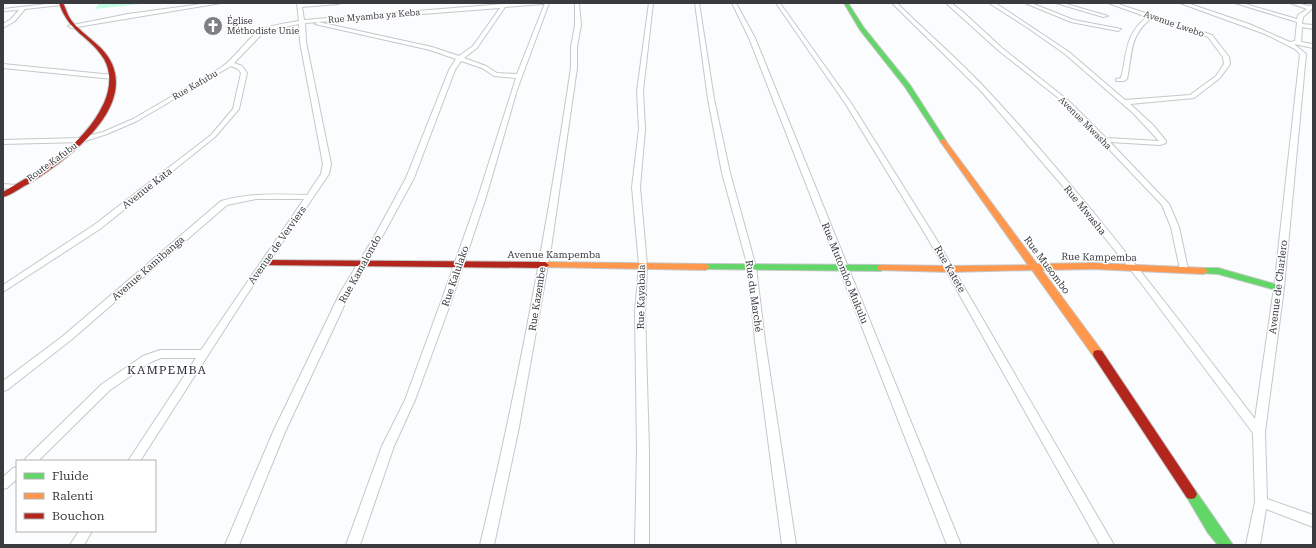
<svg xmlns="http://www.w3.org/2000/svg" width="1316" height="548" viewBox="0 0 1316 548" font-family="'Roboto Serif',serif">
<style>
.green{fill:#c4fde2}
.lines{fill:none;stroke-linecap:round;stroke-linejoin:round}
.street-casing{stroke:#c5c7c9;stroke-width:2}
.fast-casing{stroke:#c5c7c9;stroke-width:2}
.slow-casing{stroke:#c5c7c9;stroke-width:2}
.jam-casing{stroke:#c5c7c9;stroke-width:2}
.street{fill:#feffff;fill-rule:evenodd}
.fast{fill:#63d668;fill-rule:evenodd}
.slow{fill:#ff974d;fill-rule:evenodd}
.jam{fill:#b3261e;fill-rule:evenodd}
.labels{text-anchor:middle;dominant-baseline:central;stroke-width:3;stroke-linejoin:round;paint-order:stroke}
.far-street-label{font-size:9px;fill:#393b3f;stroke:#fff}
.far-poi-label{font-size:9px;fill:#393b3f;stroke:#fff;text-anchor:start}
.street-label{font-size:10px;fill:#393b3f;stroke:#fff}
.quarter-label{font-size:12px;letter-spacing:1px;fill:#2b2e36;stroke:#fff}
</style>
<rect width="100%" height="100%" fill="#fafcfe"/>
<!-- green -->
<path class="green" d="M 99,3 L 150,3 L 95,9 Z"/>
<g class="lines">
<defs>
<path id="street" d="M 56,3 L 63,4 L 61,5 L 25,9 L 15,21 L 3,28 L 3,24 L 11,19 L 19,10 L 3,11 L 3,9 Z
M 209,3 L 221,3 L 71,28 L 68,26 L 128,14 Z
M 297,3 L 301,3 L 302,4 L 340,3 L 338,4 L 302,7 L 304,20 L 504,4 L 544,3 L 542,4 L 505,7 L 477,48 L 464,58 L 486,66 L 497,73 L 517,74 L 545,3 L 549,3 L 517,90 L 486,197 L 452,299 L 415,400 L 394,446 L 360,545 L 346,545 L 382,446 L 405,400 L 442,299 L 478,197 L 516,78 L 494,76 L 482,68 L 461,61 L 455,70 L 414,178 L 382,237 L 350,293 L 285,432 L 239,545 L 225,545 L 273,432 L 340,293 L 374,237 L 406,178 L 449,70 L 456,59 L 430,50 L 315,24 L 318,22 L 432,47 L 459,56 L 473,46 L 500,8 L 305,23 L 306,42 L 331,164 L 329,174 L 246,296 L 140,461 L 128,461 L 196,358 L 161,358 L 151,362 L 110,390 L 38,461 L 24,461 L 26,458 L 102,384 L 143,356 L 160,350 L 201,350 L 304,199 L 256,199 L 227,205 L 71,340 L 7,390 L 3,391 L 3,381 L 63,336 L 221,201 C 250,193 278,194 307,195 L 321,174 L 323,164 L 300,42 L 299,24 L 278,28 L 262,34 L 234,63 L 242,66 L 247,73 L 239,109 L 215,137 L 100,229 L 3,292 L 3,285 L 94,225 L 211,135 L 233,109 L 241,73 L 238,69 L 231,66 L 137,121 L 107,134 L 82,142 L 3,144 L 3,140 L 81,138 L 103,132 L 133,119 L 222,67 C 234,58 242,46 253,36 C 265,25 283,24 299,21 Z
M 575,3 L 579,3 L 581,25 L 577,47 L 577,68 L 551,248 L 519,427 L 494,545 L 480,545 C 518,387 547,228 571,68 L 571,47 L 575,25 Z
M 649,3 L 653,3 L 643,91 L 645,129 L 640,187 L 647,265 L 645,312 L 649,450 L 649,545 L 635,545 L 637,450 L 635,312 L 639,265 L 632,187 L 639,129 L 637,91 Z
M 695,3 L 699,3 L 714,99 L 730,173 L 756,267 L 765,341 L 796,545 L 782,545 L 755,341 L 748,267 L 722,173 L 708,99 Z
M 732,3 L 736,3 L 755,38 L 961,545 L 947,545 L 749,38 Z
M 776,3 L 780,3 L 851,103 L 935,237 L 1114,545 L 1100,545 L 927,237 L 845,103 Z
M 892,3 L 897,3 C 926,32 958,59 986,89 C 1083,193 1168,306 1255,419 L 1274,288 L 1300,54 L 1295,49 L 1265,34 L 1180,3 L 1187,3 L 1249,24 L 1290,42 L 1295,41 L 1297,22 L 1235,3 L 1242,3 L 1297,19 L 1298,15 L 1307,9 L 1290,3 L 1297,3 L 1309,6 L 1313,5 L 1313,8 L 1303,17 L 1302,24 L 1313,25 L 1313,29 L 1302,27 L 1301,42 L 1313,44 L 1313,48 L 1294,44 L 1306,54 L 1284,288 L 1265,432 L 1267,499 L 1313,515 L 1313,527 L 1266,509 L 1260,545 L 1246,545 L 1255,502 L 1253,433 L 1141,283 L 1073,198 L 981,91 Z
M 946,3 L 951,3 L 963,12 L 1002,48 L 1070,102 L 1106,138 L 1159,141 L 1133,113 L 1065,54 L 1028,28 L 989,3 L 995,3 L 1003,8 L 1069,52 L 1125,100 L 1190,95 L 1216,76 L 1224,64 L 1223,57 L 1208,37 L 1151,18 C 1128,38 1133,53 1127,79 L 1124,81 L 1116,81 L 1116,79 L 1121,78 C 1128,52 1124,35 1147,17 L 1108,3 L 1115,3 L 1212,35 L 1229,57 L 1230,64 L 1220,78 L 1194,98 L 1130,104 L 1153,125 L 1166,141 L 1166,143 L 1160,145 L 1110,142 L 1169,204 L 1179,227 L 1188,269 L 1187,271 L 1184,272 L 1180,269 L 1171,227 L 1162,205 L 1066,104 L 998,50 Z
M 1025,3 L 1031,3 L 1074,20 L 1121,29 L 1118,31 L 1071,22 Z
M 1056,3 L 1063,3 L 1108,16 L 1103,17 Z
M 3,64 L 113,75 L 116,77 L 113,79 L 3,68 Z
M 3,184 L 16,185 L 20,187 L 16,189 L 3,188 Z
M 17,467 L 17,479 L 7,488 L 3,489 L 3,477 L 13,468 Z
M 79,531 L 92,531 L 84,545 L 70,545 Z"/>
<path id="fast" d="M 844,3 L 848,3 L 864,28 L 910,85 L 946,141 L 945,142 L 941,142 L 905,87 L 860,30 Z
M 706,264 L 881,265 L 885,268 L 881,271 L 703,269 L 702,267 Z
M 1204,268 L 1218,268 L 1282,286 L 1284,288 L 1279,291 L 1218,274 L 1201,273 L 1200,271 L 1201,269 Z
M 1191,489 L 1195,490 L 1233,545 L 1218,545 L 1208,533 L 1185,494 L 1187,490 Z"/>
<path id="slow" d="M 943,139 L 945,140 L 1037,264 L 1093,263 L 1204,268 L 1208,271 L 1204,274 L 1093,269 L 1042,270 L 1102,351 L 1103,354 L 1102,357 L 1094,357 L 1032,270 L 950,272 L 878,270 L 877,268 L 878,266 L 881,265 L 950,266 L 1028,265 L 940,141 Z
M 545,262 L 706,264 L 710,267 L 706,270 L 542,267 L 541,265 Z"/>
<path id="jam" d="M 59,3 L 63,3 C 66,9 67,14 71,20 C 83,36 104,45 112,64 C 133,112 64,162 30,183 C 21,187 12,195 3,197 L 3,192 C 42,169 84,146 104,103 C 110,89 112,73 104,59 C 90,36 69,33 59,3 Z
M 265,260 L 545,262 L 549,265 L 545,268 L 262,265 L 261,263 L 262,261 Z
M 1098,350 L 1102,351 L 1195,490 L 1197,494 L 1195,498 L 1191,499 L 1187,498 L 1094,357 L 1093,354 L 1094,351 Z"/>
</defs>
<!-- street casing -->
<use href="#street" class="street-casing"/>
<!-- fast casing -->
<use href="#fast" class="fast-casing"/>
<!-- slow casing -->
<use href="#slow" class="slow-casing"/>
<!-- jam casing -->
<use href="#jam" class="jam-casing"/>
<!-- street -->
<use href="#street" class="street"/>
<!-- fast -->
<use href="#fast" class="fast"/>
<!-- slow -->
<use href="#slow" class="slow"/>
<!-- jam -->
<use href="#jam" class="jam"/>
</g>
<!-- icons -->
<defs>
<symbol id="church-disc" viewBox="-11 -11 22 22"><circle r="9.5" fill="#7d7f82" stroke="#fff"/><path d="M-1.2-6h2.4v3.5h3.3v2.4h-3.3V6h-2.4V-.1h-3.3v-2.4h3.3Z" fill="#fff"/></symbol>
</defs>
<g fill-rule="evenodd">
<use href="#church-disc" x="202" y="15" width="22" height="22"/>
</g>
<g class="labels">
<!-- far-street labels -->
<g class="far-street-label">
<text transform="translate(374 16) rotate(-5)">Rue Myamba ya Keba</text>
<text transform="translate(1174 24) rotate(19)">Avenue Lwebo</text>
<text transform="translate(195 85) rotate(-30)">Rue Kafubu</text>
<text transform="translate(1085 123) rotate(45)">Avenue Mwasha</text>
<text transform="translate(52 162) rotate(-36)">Route Kafubu</text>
</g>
<!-- far-poi labels -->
<g class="far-poi-label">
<text x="227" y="21">Église<tspan x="227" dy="10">Méthodiste Unie</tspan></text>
</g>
<!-- street labels -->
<g class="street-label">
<text transform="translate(147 188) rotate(-38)">Avenue Kata</text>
<text transform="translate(1085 210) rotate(51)">Rue Mwasha</text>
<text transform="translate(277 245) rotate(-55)">Avenue de Verviers</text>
<text x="554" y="254">Avenue Kampemba</text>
<text transform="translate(1099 257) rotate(1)">Rue Kampemba</text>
<text transform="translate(1047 265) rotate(53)">Rue Musombo</text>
<text transform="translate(148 268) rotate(-41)">Avenue Kamibanga</text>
<text transform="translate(360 269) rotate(-61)">Rue Kamalondo</text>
<text transform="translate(950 269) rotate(60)">Rue Katete</text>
<text transform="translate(845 273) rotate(68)">Rue Mutombo Mukulu</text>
<text transform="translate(455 276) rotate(-71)">Rue Kalulako</text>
<text transform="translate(1278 287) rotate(-83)">Avenue de Charlero</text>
<text transform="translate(754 296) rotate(82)">Rue du Marché</text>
<text transform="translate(641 297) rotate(-89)">Rue Kayabala</text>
<text transform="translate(537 299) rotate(-81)">Rue Kazembe</text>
</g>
<!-- quarter labels -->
<g class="quarter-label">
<text x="167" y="370">KAMPEMBA</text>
</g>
</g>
<!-- border -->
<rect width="1316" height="548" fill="none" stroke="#393b3f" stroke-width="8"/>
<!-- legend -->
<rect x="16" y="460" width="140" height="72" fill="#ffffff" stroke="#b0b1b2"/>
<rect x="24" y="473" width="20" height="6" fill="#63d668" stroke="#b0b1b2"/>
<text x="52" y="480" font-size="12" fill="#393b3f">Fluide</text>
<rect x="24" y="493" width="20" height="6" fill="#ff974d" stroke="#b0b1b2"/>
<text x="52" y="500" font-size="12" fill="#393b3f">Ralenti</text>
<rect x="24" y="513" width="20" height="6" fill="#b3261e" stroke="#b0b1b2"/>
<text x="52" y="520" font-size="12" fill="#393b3f">Bouchon</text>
</svg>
